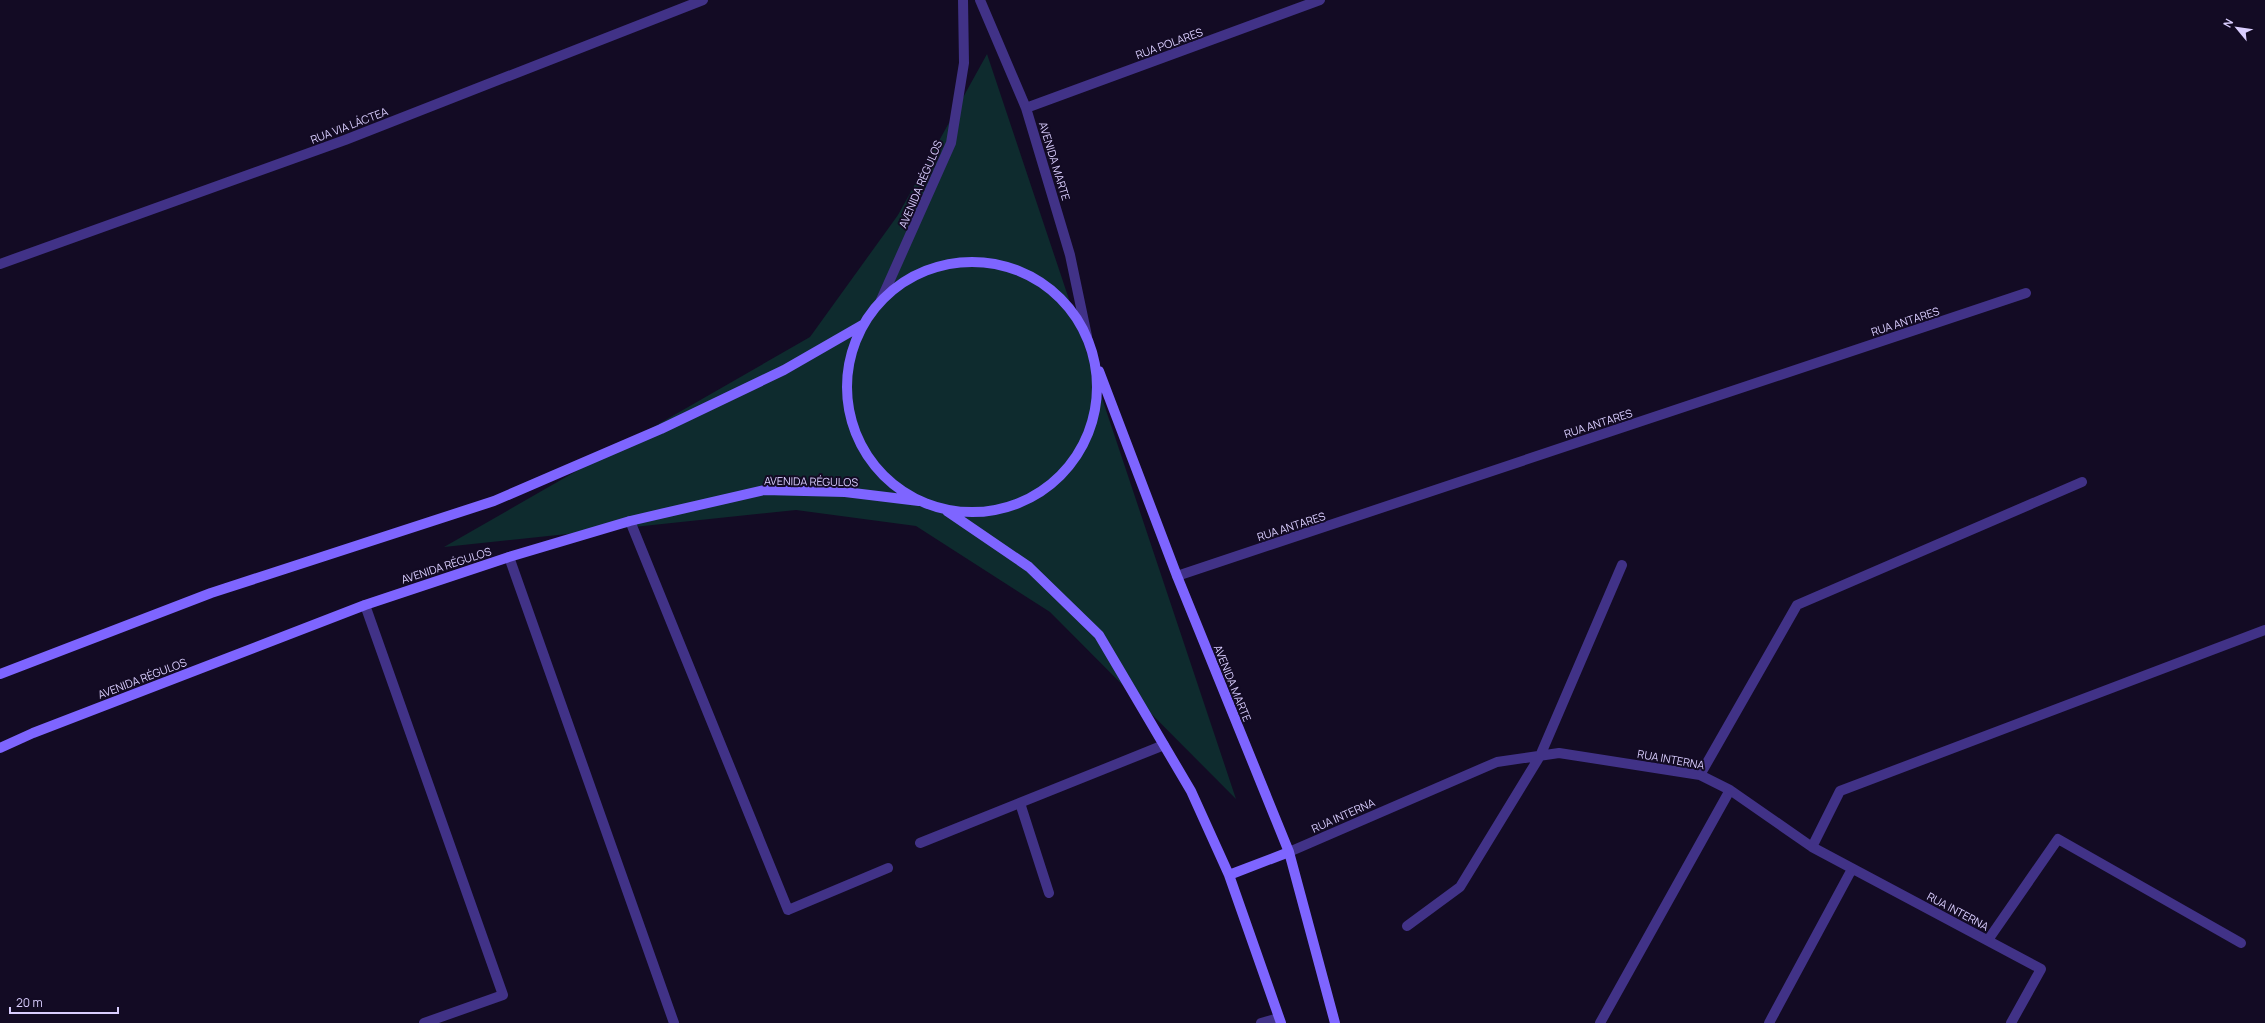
<svg xmlns="http://www.w3.org/2000/svg" width="2265" height="1023" viewBox="0 0 2265 1023" font-family="Manrope,sans-serif">
<style>
.park{fill:#0e2b2e}
.lines{fill:none;stroke-linecap:round;stroke-linejoin:round}
.lane{stroke:#413287;stroke-width:10}
.street{stroke:#413287;stroke-width:10}
.secondary{stroke:#7e65ff;stroke-width:10}
.labels{text-anchor:middle;dominant-baseline:central;stroke-width:4;stroke-linejoin:round;paint-order:stroke}
.street-label{font-size:11px;fill:#daceff;stroke:#130b24}
</style>
<rect width="100%" height="100%" fill="#130b24"/>
<!-- park -->
<path class="park" d="M 987,54 L 1236,799 L 1050,612 L 916,526 L 796,510 L 444,547 L 810,337 L 898,215 Z"/>
<g class="lines">
<!-- lane -->
<path class="lane" d="M 630,521 L 788,910 L 888,868
M 509,557 L 674,1023
M 365,605 L 503,995 L 424,1023
M 1700,775 L 1797,605 L 2082,482
M 1020,803 L 1049,893
M 920,843 L 1164,745
M 1812,847 L 1840,791 L 2265,630
M 1289,852 L 1497,762 L 1559,753 L 1700,775 L 1730,790 L 1812,847 L 2041,969 L 2011,1023
M 1407,926 L 1460,887 L 1540,756 L 1622,565
M 1988,940 L 2058,839 L 2241,943
M 1261,1023 L 1279,1018
M 1600,1023 L 1730,790
M 1769,1023 L 1852,869"/>
<!-- street -->
<path class="street" d="M 980,0 L 1026,108 L 1070,255 L 1087,336
M 1026,108 L 1320,0
M 0,264 L 345,140 L 703,0
M 881,300 L 951,143 L 964,63 L 963,0
M 1177,576 L 2026,293"/>
<!-- secondary -->
<path class="secondary" d="M847 387a125 125 0 1 1 250 0a125 125 0 1 1-250 0Z
M 1099,371 L 1177,576 L 1289,852 L 1335,1023
M 947,511 L 1029,567 L 1099,635 L 1191,791 L 1229,875 L 1281,1023
M 0,674 L 211,593 L 494,501 L 661,429 L 784,370 L 864,324
M 0,748 L 33,733 L 365,605 L 509,557 L 630,521 L 764,490 L 845,492 L 919,501
M 1229,875 L 1289,852"/>
</g>
<g class="labels">
<!-- street labels -->
<g class="street-label">
<text transform="translate(1169 43) rotate(-20)">RUA POLARES</text>
<text transform="translate(349 125) rotate(-21)">RUA VIA LÁCTEA</text>
<text transform="translate(1055 161) rotate(73)">AVENIDA MARTE</text>
<text transform="translate(920 184) rotate(-67)">AVENIDA RÉGULOS</text>
<text transform="translate(1905 321) rotate(-18)">RUA ANTARES</text>
<text transform="translate(1598 423) rotate(-18)">RUA ANTARES</text>
<text transform="translate(811 481) rotate(1)">AVENIDA RÉGULOS</text>
<text transform="translate(1291 526) rotate(-18)">RUA ANTARES</text>
<text transform="translate(446 565) rotate(-18)">AVENIDA RÉGULOS</text>
<text transform="translate(142 678) rotate(-21)">AVENIDA RÉGULOS</text>
<text transform="translate(1233 683) rotate(68)">AVENIDA MARTE</text>
<text transform="translate(1671 759) rotate(10)">RUA INTERNA</text>
<text transform="translate(1343 815) rotate(-24)">RUA INTERNA</text>
<text transform="translate(1958 911) rotate(28)">RUA INTERNA</text>
</g>
</g>
<!-- north arrow -->
<g transform="translate(2237 28) rotate(299)" stroke="#130b24" stroke-width="3" paint-order="stroke">
<path d="M0-3L7 15L0 10L-7 15Z" fill="#daceff"/>
<text y="-6" font-size="11" font-weight="bold" text-anchor="middle" fill="#daceff">N</text>
</g>
<!-- scale -->
<path d="M10 1007v6h108v-6" fill="none" stroke="#daceff" stroke-width="2"/>
<text x="16" y="1007" font-size="12" fill="#daceff" stroke="#130b24" stroke-width="3" paint-order="stroke">20 m</text>
</svg>
